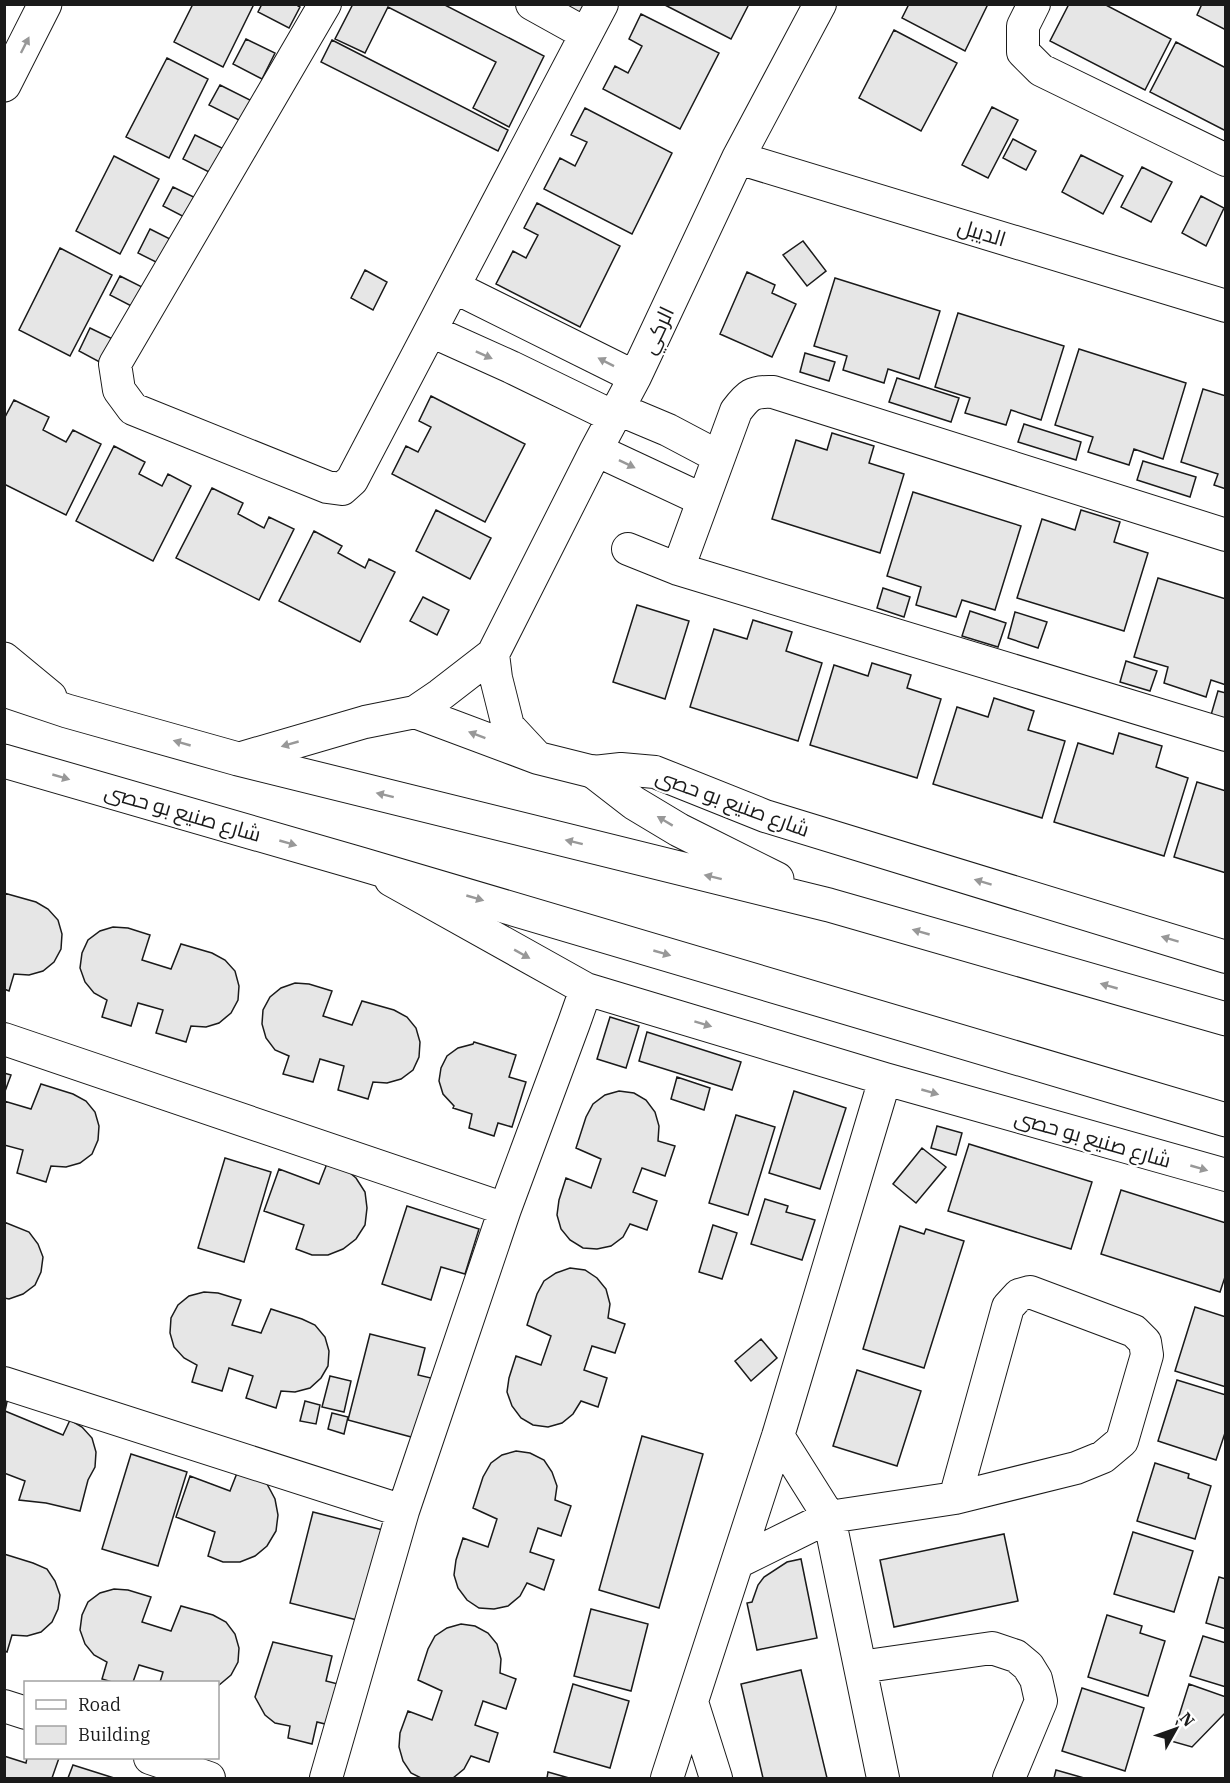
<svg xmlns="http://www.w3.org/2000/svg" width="1230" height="1783" viewBox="0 0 1230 1783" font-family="'IBM Plex Serif',Cairo,serif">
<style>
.building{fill:#e6e6e6;stroke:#1a1a1a;stroke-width:1.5}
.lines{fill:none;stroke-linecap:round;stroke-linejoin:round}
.street-casing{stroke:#1a1a1a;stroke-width:34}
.secondary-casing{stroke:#1a1a1a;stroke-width:35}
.street{stroke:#fff;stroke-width:32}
.secondary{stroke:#fff;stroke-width:33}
.oneway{fill:#989898}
.labels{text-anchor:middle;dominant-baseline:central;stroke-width:4.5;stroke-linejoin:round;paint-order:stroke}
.street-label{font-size:21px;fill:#1a1a1a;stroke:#fff}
</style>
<rect width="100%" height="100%" fill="#fff"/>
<!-- building -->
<path class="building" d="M 193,4 L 254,4 L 223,67 L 174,42 Z
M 262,4 L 295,4 L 300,7 L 289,28 L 258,12 Z
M 353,4 L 443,4 L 544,56 L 509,127 L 473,108 L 496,62 L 388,7 L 365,53 L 335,39 Z
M 553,4 L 585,4 L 579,18 Z
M 663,4 L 749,4 L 731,39 Z
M 909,4 L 988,4 L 965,51 L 902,18 Z
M 1069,4 L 1104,4 L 1171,39 L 1145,90 L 1050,41 Z
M 1202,4 L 1226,4 L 1226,30 L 1197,15 Z
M 641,14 L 719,53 L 680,129 L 603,89 L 615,66 L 628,73 L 642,46 L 629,39 Z
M 894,30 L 957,63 L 921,131 L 859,98 Z
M 246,39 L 275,53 L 262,79 L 233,64 Z
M 332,40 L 508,130 L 498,151 L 321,62 Z
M 1176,42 L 1226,68 L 1226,131 L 1150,92 Z
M 167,58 L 208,79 L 169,158 L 126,137 Z
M 220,85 L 252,101 L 241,121 L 209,105 Z
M 992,107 L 1018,120 L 988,178 L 962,165 Z
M 585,108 L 672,153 L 632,234 L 544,189 L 560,158 L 575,166 L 587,142 L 571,135 Z
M 195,135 L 226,150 L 213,174 L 183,159 Z
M 1013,139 L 1036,151 L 1026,170 L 1003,158 Z
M 1081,155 L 1123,176 L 1103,214 L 1062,192 Z
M 114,156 L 159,179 L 120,254 L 76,231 Z
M 1142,167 L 1172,182 L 1151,222 L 1121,207 Z
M 173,187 L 202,201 L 192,221 L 163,206 Z
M 1201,196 L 1224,208 L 1206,246 L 1182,233 Z
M 537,203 L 620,246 L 580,327 L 496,284 L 513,251 L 526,258 L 538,235 L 524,228 Z
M 150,229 L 176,242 L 164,266 L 138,253 Z
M 803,241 L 826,271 L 807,286 L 783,255 Z
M 60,248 L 112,275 L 70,356 L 19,330 Z
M 365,270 L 387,282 L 373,310 L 351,298 Z
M 747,272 L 775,285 L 772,293 L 796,304 L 772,357 L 720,334 Z
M 120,276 L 148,290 L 139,310 L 110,295 Z
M 835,278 L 940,311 L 919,379 L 888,369 L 884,383 L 843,370 L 847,356 L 814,346 Z
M 958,313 L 1064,346 L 1041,420 L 1011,410 L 1006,425 L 965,413 L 970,398 L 935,387 Z
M 90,328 L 119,342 L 107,366 L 79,351 Z
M 1079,349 L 1186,383 L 1163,459 L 1134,449 L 1129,465 L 1088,452 L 1093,437 L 1055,425 Z
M 805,353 L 835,362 L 829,381 L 800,372 Z
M 897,378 L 959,398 L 951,422 L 889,402 Z
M 1203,389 L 1226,396 L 1226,489 L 1214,485 L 1218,474 L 1181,462 Z
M 431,396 L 525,444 L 485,522 L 392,474 L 406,446 L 418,452 L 431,427 L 419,421 Z
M 14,400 L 49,417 L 43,430 L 66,442 L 73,430 L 101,444 L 66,515 L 4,484 L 4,419 Z
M 1024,424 L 1081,442 L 1076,460 L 1018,442 Z
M 832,433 L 874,446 L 869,463 L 904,474 L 880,553 L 772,519 L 796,440 L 827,450 Z
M 114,446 L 145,462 L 139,474 L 162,486 L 168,474 L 191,486 L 153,561 L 76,521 Z
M 1143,461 L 1196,477 L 1190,497 L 1137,480 Z
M 212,488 L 243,503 L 238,514 L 264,528 L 269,517 L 294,529 L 259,600 L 176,558 Z
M 913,492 L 1021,526 L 995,610 L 962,600 L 956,617 L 916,605 L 921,587 L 887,576 Z
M 436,510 L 491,538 L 470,579 L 416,551 Z
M 1081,510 L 1120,522 L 1114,542 L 1148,553 L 1124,631 L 1017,598 L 1042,519 L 1075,530 Z
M 314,531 L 342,546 L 338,553 L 365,568 L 369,559 L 395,572 L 360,642 L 279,601 Z
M 1158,578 L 1226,599 L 1226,685 L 1211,680 L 1206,697 L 1164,683 L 1168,667 L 1134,657 Z
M 883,588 L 910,597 L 904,617 L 877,608 Z
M 423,597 L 449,610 L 437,635 L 410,621 Z
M 637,605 L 689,621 L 665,699 L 613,682 Z
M 970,611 L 1006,623 L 998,647 L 962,636 Z
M 1015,612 L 1047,622 L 1038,648 L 1008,638 Z
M 753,620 L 792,632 L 786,651 L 822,663 L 798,741 L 690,707 L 714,629 L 747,639 Z
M 1126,661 L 1157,671 L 1150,691 L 1120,682 Z
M 872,663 L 911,675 L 907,688 L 941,699 L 917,778 L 810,745 L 834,665 L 868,676 Z
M 1218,691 L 1226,693 L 1226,720 L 1211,715 Z
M 994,698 L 1034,711 L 1028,730 L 1065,741 L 1042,818 L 933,784 L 957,707 L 988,717 Z
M 1119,733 L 1162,746 L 1156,767 L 1188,778 L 1164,856 L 1054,822 L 1078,743 L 1113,754 Z
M 1197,782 L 1226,791 L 1226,873 L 1174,857 Z
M 4,893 L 36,902 L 48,909 L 58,920 L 62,934 L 61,949 L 54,962 L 43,971 L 29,975 L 14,974 L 9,991 L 4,989 Z
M 113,927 L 128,928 L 150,935 L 142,960 L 171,969 L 181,944 L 212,953 L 225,960 L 235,971 L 239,986 L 238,1000 L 231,1013 L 219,1023 L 206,1027 L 191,1026 L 186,1042 L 156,1033 L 163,1010 L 138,1003 L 131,1026 L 102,1017 L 107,1000 L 94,993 L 85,982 L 80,968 L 82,953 L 88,940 L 100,931 Z
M 295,983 L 309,984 L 332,991 L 323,1016 L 352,1025 L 362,1001 L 394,1010 L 407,1017 L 416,1028 L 420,1042 L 419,1057 L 413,1070 L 401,1079 L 387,1083 L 373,1082 L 368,1099 L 338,1090 L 344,1066 L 320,1059 L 313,1082 L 283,1074 L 289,1056 L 275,1050 L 266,1038 L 262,1024 L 263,1010 L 270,997 L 281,988 Z
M 610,1017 L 639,1026 L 626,1068 L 597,1059 Z
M 647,1032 L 741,1062 L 732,1090 L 639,1061 Z
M 474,1042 L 516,1055 L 509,1077 L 526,1082 L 512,1127 L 498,1123 L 494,1136 L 469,1128 L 472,1114 L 453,1108 L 454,1106 L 443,1094 L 439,1081 L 441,1068 L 447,1056 L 458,1048 L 473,1044 Z
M 4,1073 L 11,1075 L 4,1094 Z
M 677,1077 L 710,1088 L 704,1110 L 671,1099 Z
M 41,1084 L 73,1094 L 86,1101 L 95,1112 L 99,1126 L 98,1140 L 92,1154 L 80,1163 L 66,1167 L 51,1166 L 46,1182 L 17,1173 L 23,1150 L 4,1145 L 4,1101 L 31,1109 Z
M 619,1091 L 634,1093 L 646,1100 L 655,1112 L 659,1126 L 658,1141 L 675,1146 L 665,1176 L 642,1168 L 633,1192 L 657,1201 L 647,1230 L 630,1224 L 623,1237 L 611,1246 L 597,1249 L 583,1248 L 570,1240 L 561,1229 L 557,1215 L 559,1200 L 566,1178 L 591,1188 L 601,1159 L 576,1148 L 586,1117 L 593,1104 L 605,1095 Z
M 794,1091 L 846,1108 L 820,1189 L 769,1173 Z
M 736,1115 L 775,1127 L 748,1215 L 709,1203 Z
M 937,1126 L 962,1133 L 956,1155 L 931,1148 Z
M 969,1144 L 1092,1182 L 1071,1249 L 948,1211 Z
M 922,1148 L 946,1167 L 916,1203 L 893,1184 Z
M 225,1158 L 271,1172 L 244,1262 L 198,1248 Z
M 328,1161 L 343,1167 L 356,1178 L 365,1192 L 367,1208 L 365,1225 L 356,1239 L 343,1249 L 328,1255 L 312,1255 L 296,1249 L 304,1225 L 264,1211 L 279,1169 L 319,1184 Z
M 1121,1190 L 1226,1223 L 1226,1274 L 1220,1292 L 1101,1254 Z
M 765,1199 L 788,1206 L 786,1212 L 815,1220 L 802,1260 L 751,1244 Z
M 407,1206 L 479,1229 L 465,1274 L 441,1267 L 431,1300 L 382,1284 Z
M 4,1222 L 29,1232 L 38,1244 L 43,1257 L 41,1272 L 35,1285 L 23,1294 L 9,1299 L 4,1298 Z
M 713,1225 L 737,1233 L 722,1279 L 699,1272 Z
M 900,1226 L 924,1234 L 926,1229 L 964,1241 L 924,1368 L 863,1349 Z
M 570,1268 L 585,1270 L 597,1278 L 606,1289 L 610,1304 L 608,1318 L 625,1324 L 615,1353 L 592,1346 L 584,1370 L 607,1378 L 598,1407 L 581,1401 L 573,1414 L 562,1423 L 548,1427 L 533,1425 L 521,1418 L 512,1406 L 507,1392 L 509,1378 L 516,1356 L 541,1365 L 551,1336 L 527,1325 L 537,1294 L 544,1281 L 556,1273 Z
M 204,1292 L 218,1293 L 241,1300 L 232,1325 L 261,1333 L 271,1309 L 302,1319 L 315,1325 L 325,1337 L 329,1351 L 328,1366 L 321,1378 L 310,1388 L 295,1392 L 281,1391 L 276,1408 L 246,1398 L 253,1376 L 229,1368 L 222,1391 L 192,1382 L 197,1365 L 184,1358 L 174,1347 L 170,1333 L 171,1318 L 178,1305 L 189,1296 Z
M 1195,1307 L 1226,1317 L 1226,1387 L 1175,1371 Z
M 370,1334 L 425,1348 L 418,1375 L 431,1378 L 415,1438 L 348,1420 Z
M 761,1339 L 777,1358 L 751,1381 L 735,1361 Z
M 857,1370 L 921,1391 L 897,1466 L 833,1446 Z
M 330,1376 L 351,1381 L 344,1412 L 322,1407 Z
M 1177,1380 L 1226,1395 L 1226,1430 L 1216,1460 L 1158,1441 Z
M 4,1396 L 8,1397 L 5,1411 L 63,1435 L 70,1420 L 82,1427 L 92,1438 L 96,1452 L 95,1467 L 88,1480 L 80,1511 L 46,1503 L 19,1500 L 25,1481 L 4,1473 Z
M 305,1401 L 320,1405 L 316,1424 L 300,1421 Z
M 332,1413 L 348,1417 L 344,1434 L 328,1429 Z
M 642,1436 L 703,1454 L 659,1608 L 599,1590 Z
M 516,1451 L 530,1453 L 544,1460 L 552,1472 L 557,1486 L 555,1500 L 571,1506 L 561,1536 L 538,1528 L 530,1552 L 554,1560 L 544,1590 L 527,1583 L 520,1596 L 508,1606 L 494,1609 L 479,1608 L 467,1600 L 458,1588 L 454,1575 L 456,1560 L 463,1538 L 488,1547 L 497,1519 L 473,1508 L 483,1477 L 491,1463 L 502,1455 Z
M 131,1454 L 187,1472 L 158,1566 L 102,1549 Z
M 1155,1463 L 1189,1474 L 1188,1478 L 1211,1486 L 1195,1539 L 1137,1521 Z
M 239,1468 L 255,1474 L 267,1484 L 275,1499 L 278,1515 L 276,1531 L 267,1546 L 255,1556 L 240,1562 L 223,1562 L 208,1556 L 215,1532 L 176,1517 L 190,1476 L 230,1491 Z
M 313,1512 L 383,1530 L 361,1621 L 290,1603 Z
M 1133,1532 L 1193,1551 L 1174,1612 L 1114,1594 Z
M 1004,1534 L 1018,1601 L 894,1627 L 880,1560 Z
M 4,1554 L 33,1563 L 47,1569 L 55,1581 L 60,1595 L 58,1609 L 52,1622 L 41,1632 L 27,1636 L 12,1635 L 7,1652 L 4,1651 Z
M 801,1559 L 817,1638 L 757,1650 L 747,1603 L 752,1602 L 758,1585 L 764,1577 L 787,1562 Z
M 1219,1577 L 1226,1579 L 1226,1629 L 1206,1623 Z
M 114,1589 L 128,1590 L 151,1597 L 142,1622 L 171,1631 L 181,1606 L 213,1615 L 226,1622 L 235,1634 L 239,1648 L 238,1662 L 231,1675 L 218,1686 L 218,1682 L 160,1682 L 163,1672 L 139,1665 L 133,1682 L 112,1682 L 102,1679 L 107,1662 L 94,1655 L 85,1644 L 80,1630 L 82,1615 L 88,1602 L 100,1593 Z
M 591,1609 L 648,1624 L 631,1691 L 574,1676 Z
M 1107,1615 L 1142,1626 L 1140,1633 L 1165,1641 L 1148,1696 L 1088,1677 Z
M 461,1624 L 475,1626 L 488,1633 L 497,1644 L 501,1659 L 500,1673 L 516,1679 L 506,1709 L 483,1701 L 475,1725 L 498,1733 L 489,1762 L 471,1756 L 464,1769 L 453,1778 L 421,1778 L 411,1773 L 403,1761 L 399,1747 L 400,1733 L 408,1711 L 432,1720 L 442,1691 L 418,1680 L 428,1649 L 435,1636 L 447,1628 Z
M 1203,1636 L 1226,1643 L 1226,1687 L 1190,1676 Z
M 273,1642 L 332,1656 L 326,1681 L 338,1684 L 329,1725 L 317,1722 L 312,1744 L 288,1738 L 290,1726 L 275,1723 L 265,1715 L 255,1697 Z
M 801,1670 L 827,1778 L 763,1778 L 741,1684 Z
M 573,1684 L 629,1701 L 610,1768 L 554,1752 Z
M 1189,1684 L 1226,1697 L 1226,1712 L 1192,1747 L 1171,1741 Z
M 1082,1688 L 1144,1708 L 1125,1771 L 1062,1751 Z
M 4,1756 L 26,1763 L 27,1758 L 59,1758 L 52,1778 L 4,1778 Z
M 73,1765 L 114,1778 L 68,1778 Z
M 1056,1770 L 1084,1778 L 1054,1778 Z
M 548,1772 L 569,1778 L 547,1778 Z"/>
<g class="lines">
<defs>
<path id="street" d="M 325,4 L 115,364 L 119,390 L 133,409 L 327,487 L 342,489 L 352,480 L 602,4
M 532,4 L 586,34
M 1034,4 L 1023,26 L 1023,52 L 1041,70 L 1226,160
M 738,158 L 1226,306
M 454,287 L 635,377
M 431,331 L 511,367 L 614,417
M 618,409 L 668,430 L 719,457
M 596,450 L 703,500
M 1226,535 L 773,392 C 752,391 748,395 736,411 L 678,569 L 1226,735
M 628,549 L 678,569
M 493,654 L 496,678 L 508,726 L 535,755
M 415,712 L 440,695 L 493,654 L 596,450 L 635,377 L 738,158 L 820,4
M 238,759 L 365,722 L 415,712 L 538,758 L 594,772 L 621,769 L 655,772 L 765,816 L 1226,957
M 391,880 L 586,989 L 885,1079 L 1226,1175
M 4,1039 L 505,1209
M 4,1383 L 403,1511
M 778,1436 L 829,1517 L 883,1778
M 738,1562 L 829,1517 L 955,1498 L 1076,1468 L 1103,1457 L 1122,1441 L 1147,1355 L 1145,1342 L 1134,1331 L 1030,1292 L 1019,1295 L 1008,1307 L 955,1498
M 860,1667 L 992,1648 L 1016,1656 L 1028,1666 L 1036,1679 L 1041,1701 L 1009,1778
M 692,1702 L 716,1778
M 4,1706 L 26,1713
M 150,1758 L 209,1778
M 326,1778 L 403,1511 L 505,1209 L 574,1023 L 586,989
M 667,1778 L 778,1436 L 885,1079"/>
<path id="secondary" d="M 4,85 L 45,4
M 4,659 L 50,697
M 4,690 L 67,711 L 238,759 L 829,905 L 1226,1019
M 4,761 L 361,864 L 1226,1120
M 594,772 L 634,803 L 679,830 L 777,879"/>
</defs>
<!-- street casing -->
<use href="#street" class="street-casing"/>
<!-- secondary casing -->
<use href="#secondary" class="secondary-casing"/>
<!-- street -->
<use href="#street" class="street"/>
<!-- secondary -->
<use href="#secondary" class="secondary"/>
</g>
<!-- one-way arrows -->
<defs><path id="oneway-solid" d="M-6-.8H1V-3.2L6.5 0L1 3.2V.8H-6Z" transform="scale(1.5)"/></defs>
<g class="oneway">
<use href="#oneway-solid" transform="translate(25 45) rotate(-63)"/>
<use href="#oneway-solid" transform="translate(484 355) rotate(24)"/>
<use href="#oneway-solid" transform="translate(606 362) rotate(-153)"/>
<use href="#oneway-solid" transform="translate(627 464) rotate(26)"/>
<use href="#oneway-solid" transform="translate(477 735) rotate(-159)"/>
<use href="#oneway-solid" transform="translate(182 743) rotate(-164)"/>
<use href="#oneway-solid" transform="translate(290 744) rotate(164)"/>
<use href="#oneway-solid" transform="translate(61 777) rotate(16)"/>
<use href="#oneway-solid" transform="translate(385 795) rotate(-166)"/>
<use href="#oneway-solid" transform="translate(665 821) rotate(-149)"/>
<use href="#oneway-solid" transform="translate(574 842) rotate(-166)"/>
<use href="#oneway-solid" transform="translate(288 843) rotate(16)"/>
<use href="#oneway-solid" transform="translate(713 877) rotate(-166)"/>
<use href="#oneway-solid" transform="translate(983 882) rotate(-163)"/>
<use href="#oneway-solid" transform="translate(475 898) rotate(16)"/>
<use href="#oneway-solid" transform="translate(921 932) rotate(-164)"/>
<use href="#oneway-solid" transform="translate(1170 939) rotate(-163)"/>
<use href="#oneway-solid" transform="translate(662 953) rotate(16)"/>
<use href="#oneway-solid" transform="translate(522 954) rotate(29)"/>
<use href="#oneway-solid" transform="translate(1109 986) rotate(-164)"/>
<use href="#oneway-solid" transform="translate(703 1024) rotate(17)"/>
<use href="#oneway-solid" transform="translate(930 1092) rotate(16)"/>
<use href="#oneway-solid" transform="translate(1199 1168) rotate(16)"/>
</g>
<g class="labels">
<!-- street labels -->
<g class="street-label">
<text transform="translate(982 232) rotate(17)">الديبل</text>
<text transform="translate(657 330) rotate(-65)">الركي</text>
<text transform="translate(733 802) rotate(20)">شارع صنيع بو حصى</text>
<text transform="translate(183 812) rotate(16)">شارع صنيع بو حصى</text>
<text transform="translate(1093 1138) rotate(16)">شارع صنيع بو حصى</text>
</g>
</g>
<!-- border -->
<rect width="1230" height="1783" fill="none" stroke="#1a1a1a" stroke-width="12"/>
<!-- legend -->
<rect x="24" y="1681" width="195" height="78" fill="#ffffff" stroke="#a3a3a3" stroke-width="1.5"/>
<rect x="36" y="1700" width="30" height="9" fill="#ffffff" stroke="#a3a3a3" stroke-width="1.5"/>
<text x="78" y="1711" font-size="18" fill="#1a1a1a">Road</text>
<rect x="36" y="1726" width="30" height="18" fill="#e6e6e6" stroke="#a3a3a3" stroke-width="1.5"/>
<text x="78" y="1741" font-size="18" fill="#1a1a1a">Building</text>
<!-- north arrow -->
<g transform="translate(1176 1729) rotate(50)" stroke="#ffffff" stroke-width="4.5" paint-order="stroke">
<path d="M0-4.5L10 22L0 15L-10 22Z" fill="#1a1a1a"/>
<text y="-9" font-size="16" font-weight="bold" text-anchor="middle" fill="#1a1a1a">N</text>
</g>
</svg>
